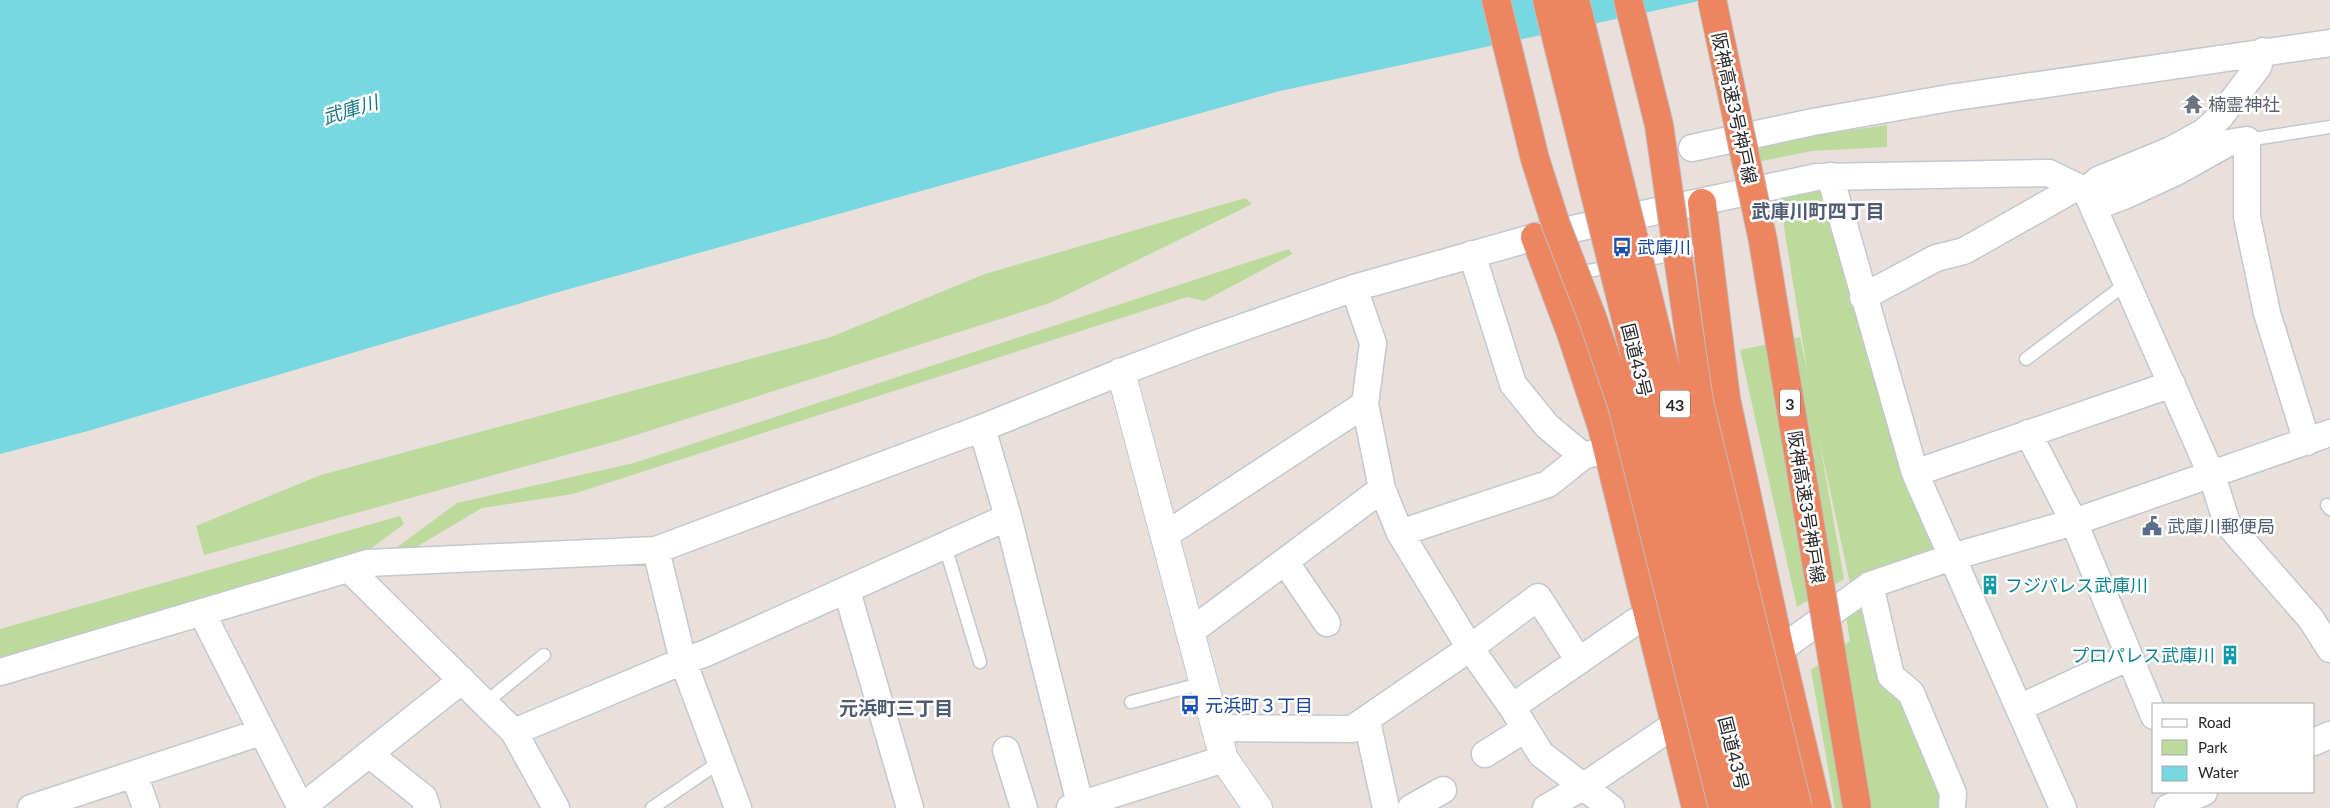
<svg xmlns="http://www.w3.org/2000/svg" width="2330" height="808" viewBox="0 0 2330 808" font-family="Lato,'Noto Sans JP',sans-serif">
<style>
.green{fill:#bcda9c}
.water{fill:#77d8e1}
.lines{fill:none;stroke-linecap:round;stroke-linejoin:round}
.lane-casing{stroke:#c3c8d0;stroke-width:15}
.street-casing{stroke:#c3c8d0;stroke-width:29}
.secondary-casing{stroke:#c3c8d0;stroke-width:30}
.highway-casing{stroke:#bebebe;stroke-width:30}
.lane{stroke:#fff;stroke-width:12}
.street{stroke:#fff;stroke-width:26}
.secondary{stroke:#fff;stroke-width:28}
.highway{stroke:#ed8561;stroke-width:28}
.highway-bridge-casing{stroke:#bebebe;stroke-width:30;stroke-linecap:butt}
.highway-bridge{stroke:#ed8561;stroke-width:28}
.labels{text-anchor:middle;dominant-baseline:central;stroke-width:5;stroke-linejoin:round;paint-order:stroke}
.shield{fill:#fff;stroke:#686868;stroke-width:1}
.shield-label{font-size:16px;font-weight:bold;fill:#282828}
.worship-label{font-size:18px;fill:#5b616d;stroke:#fff;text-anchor:start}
.street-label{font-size:18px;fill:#282828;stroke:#fff}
.transit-label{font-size:18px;fill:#164399;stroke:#fff;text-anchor:start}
.service-label{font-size:18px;fill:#4e5e75;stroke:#fff;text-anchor:start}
.culture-label{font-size:18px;fill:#0d838f;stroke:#fff;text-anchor:start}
.water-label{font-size:19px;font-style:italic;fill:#1a7789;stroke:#fff}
.neighbourhood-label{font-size:19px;font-weight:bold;fill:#4d5b73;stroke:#fff}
</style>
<rect width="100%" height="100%" fill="#e9e0db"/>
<!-- green -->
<path class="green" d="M 1887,125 L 1887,147 L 1812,151 L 1732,167 L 1728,151 L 1815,135 Z
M 1825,188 L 1943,550 L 1851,588 L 1819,439 L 1844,579 L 1797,607 L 1740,350 L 1800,337 L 1808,375 L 1779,196 Z
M 1245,198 L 1252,204 L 1050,303 L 617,441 L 204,555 L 196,526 L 321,475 L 831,337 L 985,274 Z
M 1289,249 L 1292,254 L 1204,301 L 1187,297 L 573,494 L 482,508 L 413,549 L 396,548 L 457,503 L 634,463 Z
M 400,516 L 404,524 L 369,550 L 0,660 L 0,629 Z
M 1864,601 L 1904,695 L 1947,805 L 1944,808 L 1835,808 L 1811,670 L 1850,641 L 1845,610 Z"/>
<!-- water -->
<path class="water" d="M 0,0 L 1704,0 L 1280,91 L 555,293 L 88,431 L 0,454 Z"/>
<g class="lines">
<defs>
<path id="lane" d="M 2247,140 L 2330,127
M 1638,261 L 1708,248
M 1572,274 L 1616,266
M 2026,359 L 2127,283
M 2327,505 L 2330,509
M 942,547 L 949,559 L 980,662
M 1131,702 L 1204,683
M 485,703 L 544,655
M 652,808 L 721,761"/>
<path id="street" d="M 1692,148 L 1813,122 L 1949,98 L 2330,43
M 1830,176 L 1915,473 L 2063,808
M 2086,191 L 2212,476 L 2227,523 L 2311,619 L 2330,649
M 2094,207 L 2124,196 L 2178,171 L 2228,143 L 2247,140 L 2247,217 L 2267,313 L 2307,442
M 1472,254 L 1513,384 L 1547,426 L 1583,456
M 1354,288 L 1373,343 L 1365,404 L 1382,489 L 1400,533 L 1470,648 L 1512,707 L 1541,754 L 1611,808
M 1863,297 L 1936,258 L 1964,251 L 2077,187
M 982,428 L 1008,517 L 1081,808
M 2028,433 L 2074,522 L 2154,716
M 1915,473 L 2172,384
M 1400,533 L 1548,484 L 1583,456 L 1598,452
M 1164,536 L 1365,404
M 656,550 L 683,661 L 738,808
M 1286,563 L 1327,623
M 349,569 L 514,732 L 683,661 L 704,654 L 1008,517
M 1870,585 L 1891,676 L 1911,693 L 1953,793 L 1952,808
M 847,591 L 910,808
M 202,613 L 301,808
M 1190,632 L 1382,489
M 1764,661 L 1870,585 L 1952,557 L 2074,522 L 2330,433
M 0,672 L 368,563 L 656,550 L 982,428 L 1121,372 L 1201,342 L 1354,288 L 1535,237 L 1817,177 L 2049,173 L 2086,191 L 2098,180 L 2171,150 L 2204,132 L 2220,117 L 2258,67 L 2263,51
M 1512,707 L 1635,622 L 1648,619
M 2019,708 L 2129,657
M 1367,721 L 1386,808
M 1215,728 L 1352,729 L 1470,648 L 1538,597 L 1579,661
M 514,732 L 556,808
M 2314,742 L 2330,735
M 1006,750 L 1024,808
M 369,754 L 424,798 L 427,808
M 1485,754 L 1525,729
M 134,774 L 146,808
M 31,808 L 261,732
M 301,808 L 462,680
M 1070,808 L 1224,759
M 1411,808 L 1443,790
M 1546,808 L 1584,786 L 1692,713
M 2168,808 L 2204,792"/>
<path id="secondary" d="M 1121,372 L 1224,759 L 1258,808"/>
<path id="highway" d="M 1702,203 L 1726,399 L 1780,650 L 1817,808
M 1535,237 L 1571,333 L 1602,427 L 1696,808"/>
</defs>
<!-- lane casing -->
<use href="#lane" class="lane-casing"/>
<!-- street casing -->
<use href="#street" class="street-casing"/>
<!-- secondary casing -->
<use href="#secondary" class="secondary-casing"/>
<!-- highway casing -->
<use href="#highway" class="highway-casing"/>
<!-- lane -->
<use href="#lane" class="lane"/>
<!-- street -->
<use href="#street" class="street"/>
<!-- secondary -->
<use href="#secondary" class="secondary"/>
<!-- highway -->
<use href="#highway" class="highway"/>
<defs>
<path id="highway-bridge" d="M 1496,0 L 1535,159 L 1556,225 L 1592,317 L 1622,405 L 1723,808
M 1547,0 L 1747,808
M 1575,0 L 1774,808
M 1628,0 L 1659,125 L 1699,402 L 1798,808
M 1712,0 L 1763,241 L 1857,808"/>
</defs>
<!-- highway-bridge casing -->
<use href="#highway-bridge" class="highway-bridge-casing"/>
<!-- highway-bridge -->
<use href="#highway-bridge" class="highway-bridge"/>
</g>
<!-- icons -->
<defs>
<symbol id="temple-bare" viewBox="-9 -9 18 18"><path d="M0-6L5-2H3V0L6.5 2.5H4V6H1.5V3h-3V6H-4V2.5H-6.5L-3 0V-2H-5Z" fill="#6b7280" stroke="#fff" stroke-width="2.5" paint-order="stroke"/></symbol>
<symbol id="bus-bare" viewBox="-9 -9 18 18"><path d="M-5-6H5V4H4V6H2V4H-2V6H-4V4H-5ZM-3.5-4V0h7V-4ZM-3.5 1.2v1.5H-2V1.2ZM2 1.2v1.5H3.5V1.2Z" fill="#1a4fb4" stroke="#fff" stroke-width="2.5" paint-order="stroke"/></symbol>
<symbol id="civic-bare" viewBox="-9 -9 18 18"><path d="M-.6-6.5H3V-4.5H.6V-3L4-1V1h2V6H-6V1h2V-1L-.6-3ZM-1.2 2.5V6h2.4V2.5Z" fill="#5c6f8a" stroke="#fff" stroke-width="2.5" paint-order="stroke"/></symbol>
<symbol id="building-bare" viewBox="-9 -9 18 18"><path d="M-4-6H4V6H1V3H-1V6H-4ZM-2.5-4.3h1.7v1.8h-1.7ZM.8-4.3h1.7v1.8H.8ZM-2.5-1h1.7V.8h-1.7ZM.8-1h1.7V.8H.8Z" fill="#0f9aa8" stroke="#fff" stroke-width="2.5" paint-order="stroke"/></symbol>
</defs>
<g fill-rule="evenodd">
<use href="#temple-bare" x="2179" y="90" width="28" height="28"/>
<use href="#bus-bare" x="1608" y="233" width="28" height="28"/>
<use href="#civic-bare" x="2138" y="512" width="28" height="28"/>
<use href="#building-bare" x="1976" y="571" width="28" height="28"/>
<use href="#building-bare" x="2216" y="641" width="28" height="28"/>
<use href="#bus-bare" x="1176" y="691" width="28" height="28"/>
</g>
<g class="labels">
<!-- shield labels -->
<g class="shield">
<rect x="1780" y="389.5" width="20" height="27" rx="4"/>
<rect x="1660" y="390.5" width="30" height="27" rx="4"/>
</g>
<g class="shield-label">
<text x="1790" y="403">3</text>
<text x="1675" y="404">43</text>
</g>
<!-- worship labels -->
<g class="worship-label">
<text x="2208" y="104">楠霊神社</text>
</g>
<!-- street labels -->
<g class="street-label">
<text transform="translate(1735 108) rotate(78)">阪神高速3号神戸線</text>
<text transform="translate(1637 360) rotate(76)">国道43号</text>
<text transform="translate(1807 507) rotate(81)">阪神高速3号神戸線</text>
<text transform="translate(1734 753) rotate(76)">国道43号</text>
</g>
<!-- transit labels -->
<g class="transit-label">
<text x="1637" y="247">武庫川</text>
<text x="1205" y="705">元浜町３丁目</text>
</g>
<!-- service labels -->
<g class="service-label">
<text x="2167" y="526">武庫川郵便局</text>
</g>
<!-- culture labels -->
<g class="culture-label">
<text x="2005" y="585">フジパレス武庫川</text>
<text x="2215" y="655" text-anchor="end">プロパレス武庫川</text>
</g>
<!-- water labels -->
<g class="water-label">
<text transform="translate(350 109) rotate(-17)">武庫川</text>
</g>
<!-- neighbourhood labels -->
<g class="neighbourhood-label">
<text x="1818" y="210">武庫川町四丁目</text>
<text x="896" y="707">元浜町三丁目</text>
</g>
</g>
<!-- legend -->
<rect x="2152" y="703" width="162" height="90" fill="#ffffff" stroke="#a9a9a9"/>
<rect x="2162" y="719" width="25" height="8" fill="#ffffff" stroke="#a9a9a9"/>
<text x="2198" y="728" font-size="15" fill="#282828">Road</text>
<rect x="2162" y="740" width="25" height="15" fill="#bcda9c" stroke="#a9a9a9"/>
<text x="2198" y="753" font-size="15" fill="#282828">Park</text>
<rect x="2162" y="766" width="25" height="15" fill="#77d8e1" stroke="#a9a9a9"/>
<text x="2198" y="778" font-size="15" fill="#282828">Water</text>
</svg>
